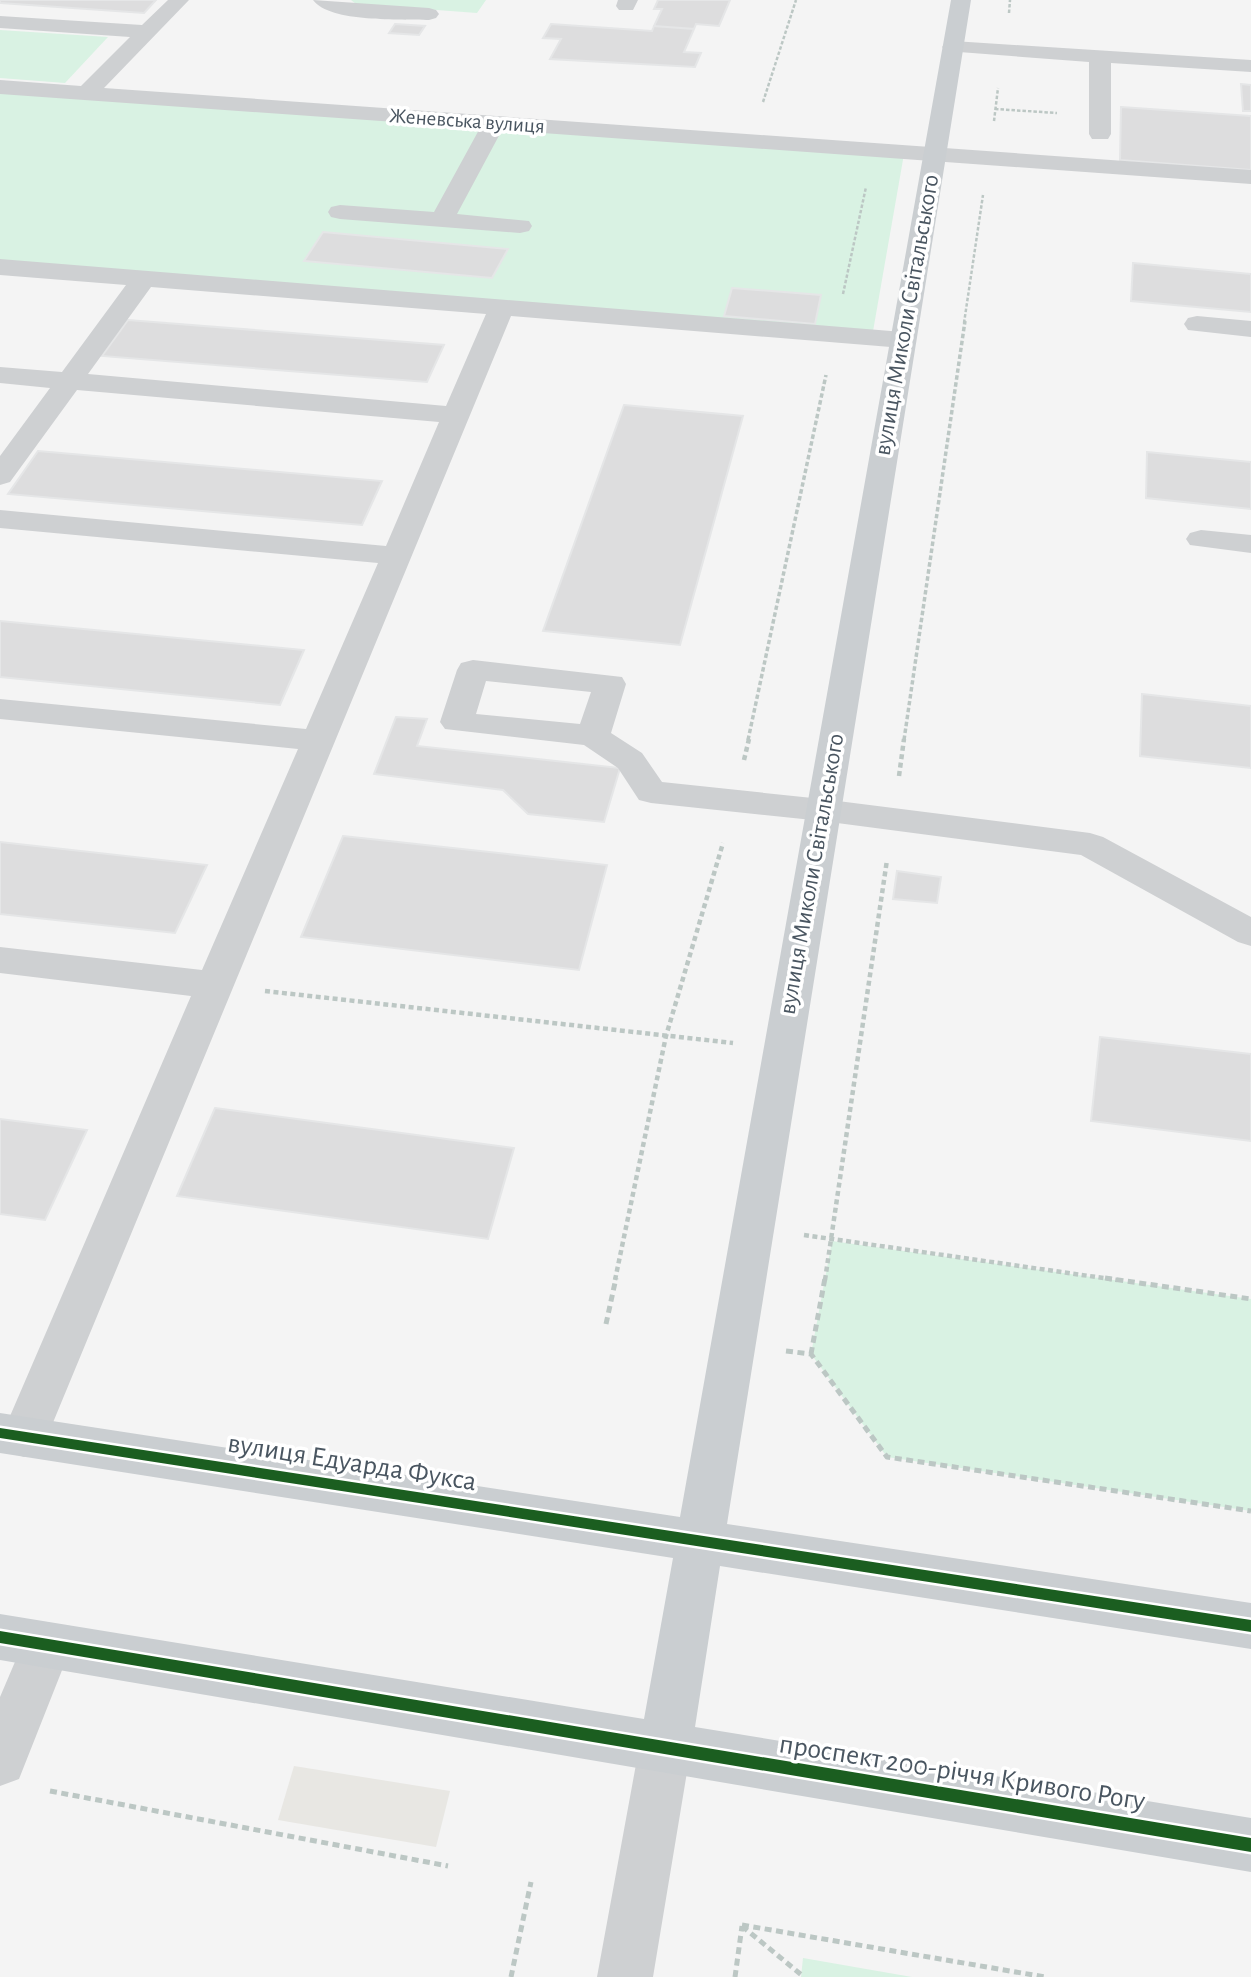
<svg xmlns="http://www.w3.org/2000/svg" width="1251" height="1977" viewBox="0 0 1251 1977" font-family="'Alegreya Sans',sans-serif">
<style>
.commercial{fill:#e8e7e3}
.green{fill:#d9f2e3}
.building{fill:#ddddde;stroke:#e5e6e7;stroke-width:2}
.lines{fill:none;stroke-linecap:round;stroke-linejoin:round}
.path-far3{stroke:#bcc7c4;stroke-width:2.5;stroke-dasharray:3.5 2;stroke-linecap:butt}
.path-far2{stroke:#bcc7c4;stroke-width:3.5;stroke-dasharray:4.5 2.5;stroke-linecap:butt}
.path-far1{stroke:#bcc7c4;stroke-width:4.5;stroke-dasharray:5 3.5;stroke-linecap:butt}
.path{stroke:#bcc7c4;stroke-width:5;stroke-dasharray:7 4.5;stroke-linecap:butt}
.minor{fill:#ced0d2;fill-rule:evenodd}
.major{fill:#caced1;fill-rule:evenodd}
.cycleway-casing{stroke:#fff;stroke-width:5}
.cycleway{fill:#1b5e20;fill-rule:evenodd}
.labels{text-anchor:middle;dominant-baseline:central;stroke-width:7;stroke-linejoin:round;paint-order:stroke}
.far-street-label{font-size:21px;fill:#4a5661;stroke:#fff}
.street-label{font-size:24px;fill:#4a5661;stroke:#fff}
.near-street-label{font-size:28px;fill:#4a5661;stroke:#fff}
</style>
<rect width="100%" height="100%" fill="#f4f4f4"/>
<!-- commercial -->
<path class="commercial" d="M 294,1766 L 450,1791 L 436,1847 L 278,1820 Z"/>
<!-- green -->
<path class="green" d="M 351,0 L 486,0 L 477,13 L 356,4 Z
M 0,30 L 108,37 L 65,83 L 0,78 Z
M 0,87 L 904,154 L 872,337 L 0,267 Z
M 832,1241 L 1251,1299 L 1251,1511 L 887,1457 L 811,1354 Z
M 803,1958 L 912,1977 L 801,1977 Z"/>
<!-- building -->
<path class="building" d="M 0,0 L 156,0 L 144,13 L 0,3 Z
M 658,0 L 730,0 L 719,26 L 696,24 L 694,29 L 654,26 L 662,9 L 654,9 Z
M 395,24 L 425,26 L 419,35 L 389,33 Z
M 551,24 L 652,31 L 654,26 L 694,29 L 684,52 L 701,53 L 695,67 L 550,59 L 561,39 L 543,38 Z
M 1241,84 L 1251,85 L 1251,111 L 1243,111 Z
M 1121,107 L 1251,116 L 1251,170 L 1120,160 Z
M 323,232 L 508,249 L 492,278 L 304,261 Z
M 1133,263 L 1251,274 L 1251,312 L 1131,301 Z
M 732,288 L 821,295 L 815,324 L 724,316 Z
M 128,320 L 444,345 L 427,382 L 102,356 Z
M 624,405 L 743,416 L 680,645 L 543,631 Z
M 38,451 L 382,481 L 362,525 L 8,494 Z
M 1147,452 L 1251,462 L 1251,509 L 1146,498 Z
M 0,621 L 304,650 L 280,705 L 0,677 Z
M 1142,694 L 1251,706 L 1251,768 L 1140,756 Z
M 396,717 L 427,719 L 417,746 L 620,768 L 604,822 L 528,814 L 503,790 L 374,774 Z
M 343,836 L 607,865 L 579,970 L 301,937 Z
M 0,842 L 207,865 L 175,933 L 0,914 Z
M 897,871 L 941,877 L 937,903 L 893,899 Z
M 1100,1037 L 1251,1054 L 1251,1141 L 1091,1121 Z
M 215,1108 L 514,1148 L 488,1239 L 177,1196 Z
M 0,1119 L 87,1130 L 45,1220 L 0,1214 Z"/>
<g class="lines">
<!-- path-far3 -->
<path class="path-far3" d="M 1009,13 L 1010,0
M 763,102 L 796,0
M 995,109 L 1057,113
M 994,121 L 998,88
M 843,294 L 866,187
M 964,323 L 983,195"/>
<!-- path-far2 -->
<path class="path-far2" d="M 748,740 L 826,375
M 904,740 L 965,321"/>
<!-- path-far1 -->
<path class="path-far1" d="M 744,760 L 749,739
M 899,776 L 904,739
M 265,991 L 733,1043
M 804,1235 L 1117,1280
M 615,1280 L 666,1036 L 723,843
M 825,1280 L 887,860"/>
<!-- path -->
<path class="path" d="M 1105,1278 L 1251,1299
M 606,1324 L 616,1278
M 786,1351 L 811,1354 L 887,1457 L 1251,1511
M 811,1354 L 825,1278
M 50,1791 L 448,1866
M 742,1925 L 1045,1977
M 742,1926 L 804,1977
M 511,1977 L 531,1882
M 735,1977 L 742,1926"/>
<!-- minor -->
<path class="minor" d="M 168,0 L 189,0 L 104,88 L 1251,170 L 1251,184 L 502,130 L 457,214 L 529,221 L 532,226 L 529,231 L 520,233 L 340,219 L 331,217 L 328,212 L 331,207 L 340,205 L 434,212 L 480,128 L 0,94 L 0,80 L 81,86 L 130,37 L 0,28 L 0,16 L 142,25 Z
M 313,0 L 429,8 L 436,10 L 439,14 L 436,18 L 429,20 C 402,19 330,23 313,0 Z
M 618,0 L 638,0 L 633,10 L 619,10 L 616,6 Z
M 953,41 L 1251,60 L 1251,72 L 1111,63 L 1111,134 L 1108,139 L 1092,139 L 1089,134 L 1089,62 L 946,51 L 942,47 L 946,43 Z
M 0,259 L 903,332 L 912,334 L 916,340 L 912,346 L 903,348 L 511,316 L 47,1437 L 41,1451 L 24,1457 L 7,1451 L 1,1437 L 191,996 L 0,973 L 0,947 L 202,970 L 298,749 L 0,719 L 0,699 L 306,729 L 378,563 L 0,528 L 0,510 L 386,546 L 439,422 L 77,390 L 10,482 L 0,485 L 0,456 L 50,388 L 0,383 L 0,367 L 62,372 L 126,285 L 0,275 ZM 151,287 L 486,314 L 446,406 L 88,374 Z
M 1197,316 L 1251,321 L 1251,337 L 1188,330 L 1184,324 L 1188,318 Z
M 1201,530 L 1251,535 L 1251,553 L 1190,545 L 1186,539 L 1190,533 Z
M 473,660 L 622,677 L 626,684 L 611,733 L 642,753 L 662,782 L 822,799 L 1090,833 L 1103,837 L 1251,917 L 1251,946 L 1238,942 L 1081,855 L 822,821 L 651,803 L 639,800 L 618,768 L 584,745 L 445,729 L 440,722 L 457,670 L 461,663 ZM 486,681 L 591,692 L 580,724 L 476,714 Z
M 47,1622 L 65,1629 L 72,1645 L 19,1779 L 0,1786 L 0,1697 L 29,1629 Z
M 665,1723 L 684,1730 L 691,1748 L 653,1977 L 597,1977 L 639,1748 L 646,1730 Z"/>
<!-- major -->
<path class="major" d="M 951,0 L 971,0 L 727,1524 L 1251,1603 L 1251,1649 L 720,1566 L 695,1727 L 1251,1818 L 1251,1872 L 0,1660 L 0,1614 L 644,1719 L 673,1558 L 0,1453 L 0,1413 L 680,1517 Z"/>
<defs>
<path id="cycleway" d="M 0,1428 L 1251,1620 L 1251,1632 L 0,1438 Z
M 0,1631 L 1251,1838 L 1251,1852 L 0,1643 Z"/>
</defs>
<!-- cycleway casing -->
<use href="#cycleway" class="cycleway-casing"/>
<!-- cycleway -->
<use href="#cycleway" class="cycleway"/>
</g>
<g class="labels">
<!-- far-street labels -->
<g class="far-street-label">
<text transform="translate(467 121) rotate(4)">Женевська вулиця</text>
</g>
<!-- street labels -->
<g class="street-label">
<text transform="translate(907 315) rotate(-80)">вулиця Миколи Світальського</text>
<text transform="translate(812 874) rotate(-80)">вулиця Миколи Світальського</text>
</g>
<!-- near-street labels -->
<g class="near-street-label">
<text transform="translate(352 1463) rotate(9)">вулиця Едуарда Фукса</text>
<text transform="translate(962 1773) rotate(9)">проспект 200-річчя Кривого Рогу</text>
</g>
</g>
</svg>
